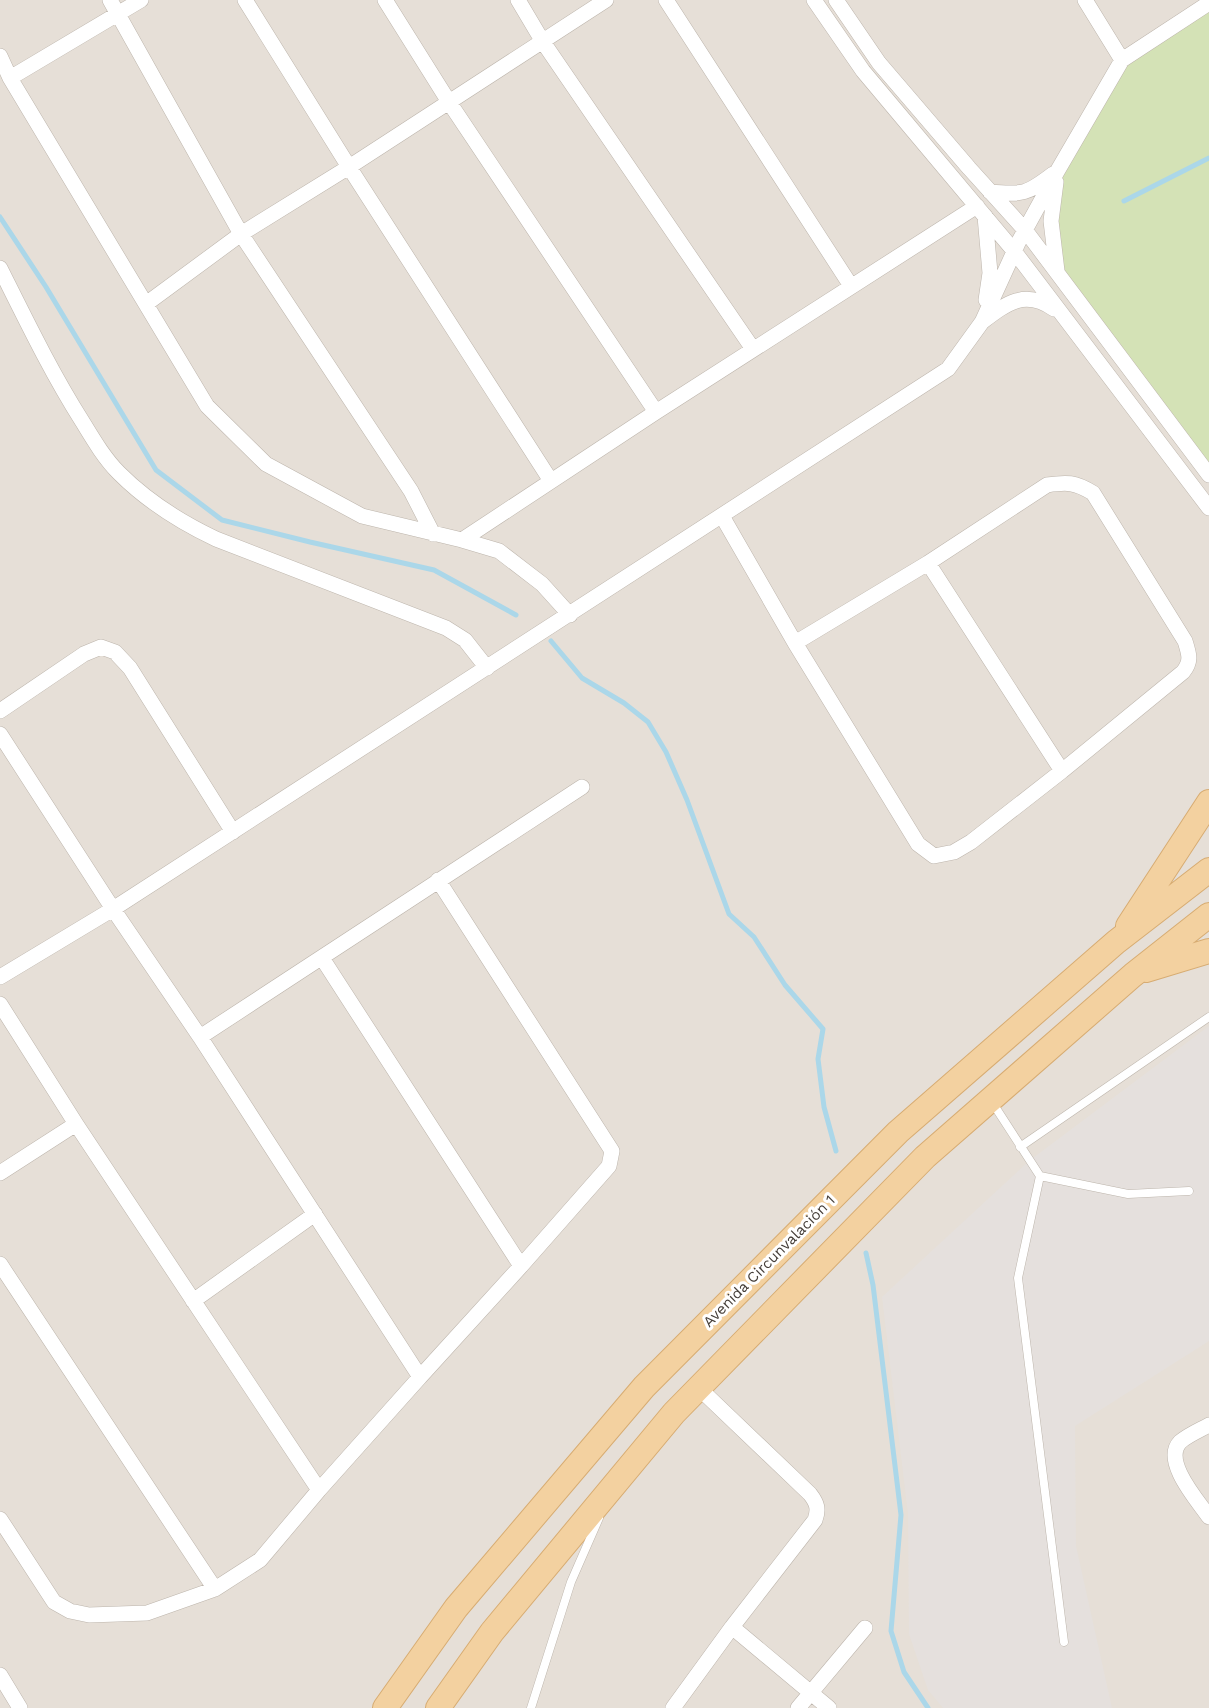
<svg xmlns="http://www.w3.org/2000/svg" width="1209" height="1708" viewBox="0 0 1209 1708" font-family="'Work Sans',sans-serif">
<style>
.residential{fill:#e6dfd7}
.industrial{fill:#e5e0dd}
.green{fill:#d4e2b6}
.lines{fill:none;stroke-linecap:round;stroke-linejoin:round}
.stream{stroke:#abd7e9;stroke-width:5}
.lane-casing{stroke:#bdb5ac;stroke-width:9}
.street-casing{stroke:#bdb5ac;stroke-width:16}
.primary-casing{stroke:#d7ac72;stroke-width:26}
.lane{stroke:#fff;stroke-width:8}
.street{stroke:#fff;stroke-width:15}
.primary{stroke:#f3d1a0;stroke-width:24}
.labels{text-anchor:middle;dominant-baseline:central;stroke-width:6;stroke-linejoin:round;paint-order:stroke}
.street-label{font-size:15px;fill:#453e38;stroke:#fff}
</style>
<rect width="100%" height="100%" fill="#f2eee8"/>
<!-- residential -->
<path class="residential" d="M 0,0 L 1209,0 L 1209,1708 L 0,1708 Z"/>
<!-- industrial -->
<path class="industrial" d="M 1209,1026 L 1209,1341 L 1075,1426 L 1076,1546 L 1112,1708 L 943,1708 L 928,1690 L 909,1634 L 908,1514 L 882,1297 L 1029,1161 Z"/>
<!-- green -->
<path class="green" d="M 1209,1 L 1209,475 L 1058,274 L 1058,170 L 1122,60 Z"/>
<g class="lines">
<!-- stream -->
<path class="stream" d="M 1124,201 L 1209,158
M 0,217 L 46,287 L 156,470 L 222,520 L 310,542 L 434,570 L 516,615
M 551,641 L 582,678 L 624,703 L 648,722 L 666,752 L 687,800 L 729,914 L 754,937 L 785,985 L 823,1029 L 818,1059 L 824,1107 L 836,1151
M 866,1253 L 873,1285 L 901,1515 L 891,1631 L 904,1672 L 928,1708"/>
<defs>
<path id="lane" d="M 992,1102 L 1040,1176 L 1018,1278 L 1064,1642
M 1020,1147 L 1209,1017
M 1040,1176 L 1128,1194 L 1189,1191
M 531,1708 L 571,1582 L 599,1518"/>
<path id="street" d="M 110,0 L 241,234 L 411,491 L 433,534
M 245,0 L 349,167 L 551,481
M 385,0 L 449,102 L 656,412
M 518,0 L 543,42 L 753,349
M 666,0 L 851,286
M 814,0 L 863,71 L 1014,251 L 1209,508
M 836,0 L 879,63 L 969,168 L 1025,230 L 1209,475
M 1085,0 L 1122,60
M 0,56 L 10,78 L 207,406 L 266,464 L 362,516 L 462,540 L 656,412 L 977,206
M 10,78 L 141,0
M 1056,182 L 1051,221 L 1057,271
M 990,192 C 1023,195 1027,194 1053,174
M 985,216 L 990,273 L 986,300
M 0,268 C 26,320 51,372 82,421 C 93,439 104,458 119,473 C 147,501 180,522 216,539 L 446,628 L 465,640 L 487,668
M 146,304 L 241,234 L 349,167 L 606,0
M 982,322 C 1007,303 1025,289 1054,309
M 722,516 L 795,643 L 918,844 L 934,856 L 954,852 L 971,842 L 1062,771 L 1183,672 C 1192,661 1189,654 1185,641 L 1093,493 C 1075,482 1067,482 1047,485 L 928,563 L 795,643
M 462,540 L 499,551 L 542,584 L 570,615
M 928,563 L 1062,771
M 0,711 L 84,654 L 101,647 L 115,652 L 130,668 L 233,832
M 0,734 L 113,909 L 200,1037
M 438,880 L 612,1151 L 609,1166 L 521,1266
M 322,958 L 521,1266 L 420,1377
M 0,977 L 113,909 L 948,369 L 982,322 L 1018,243 L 1058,170 L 1122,60 L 1209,3
M 0,1004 L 76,1124 L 319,1490
M 0,1173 L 76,1124
M 0,1264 L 215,1589 L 260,1560 L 319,1490 L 420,1377 L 200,1037 L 582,787
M 193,1301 L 315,1214
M 1209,1425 C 1200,1430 1188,1435 1180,1442 C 1162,1461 1198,1501 1209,1517
M 0,1519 L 54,1602 L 70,1611 L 89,1615 L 147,1613 L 215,1589
M 732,1627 L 829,1708
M 0,1675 L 20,1708
M 673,1708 L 732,1627 L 815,1520 C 819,1509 817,1503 810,1494 L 699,1388
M 798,1708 L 865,1628"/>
<path id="primary" d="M 1128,926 L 1209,802
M 1146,970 L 1209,951
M 385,1708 L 456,1608 L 644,1387 L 898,1132 L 1116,942 L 1209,870
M 438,1708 L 492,1632 L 674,1413 L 925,1157 L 1133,975 L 1209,915"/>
</defs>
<!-- lane casing -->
<use href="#lane" class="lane-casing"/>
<!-- street casing -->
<use href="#street" class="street-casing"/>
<!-- primary casing -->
<use href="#primary" class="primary-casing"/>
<!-- lane -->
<use href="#lane" class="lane"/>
<!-- street -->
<use href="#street" class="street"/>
<!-- primary -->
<use href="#primary" class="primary"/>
</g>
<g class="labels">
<!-- street labels -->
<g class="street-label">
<text transform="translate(769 1261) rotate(-45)">Avenida Circunvalación 1</text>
</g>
</g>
</svg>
